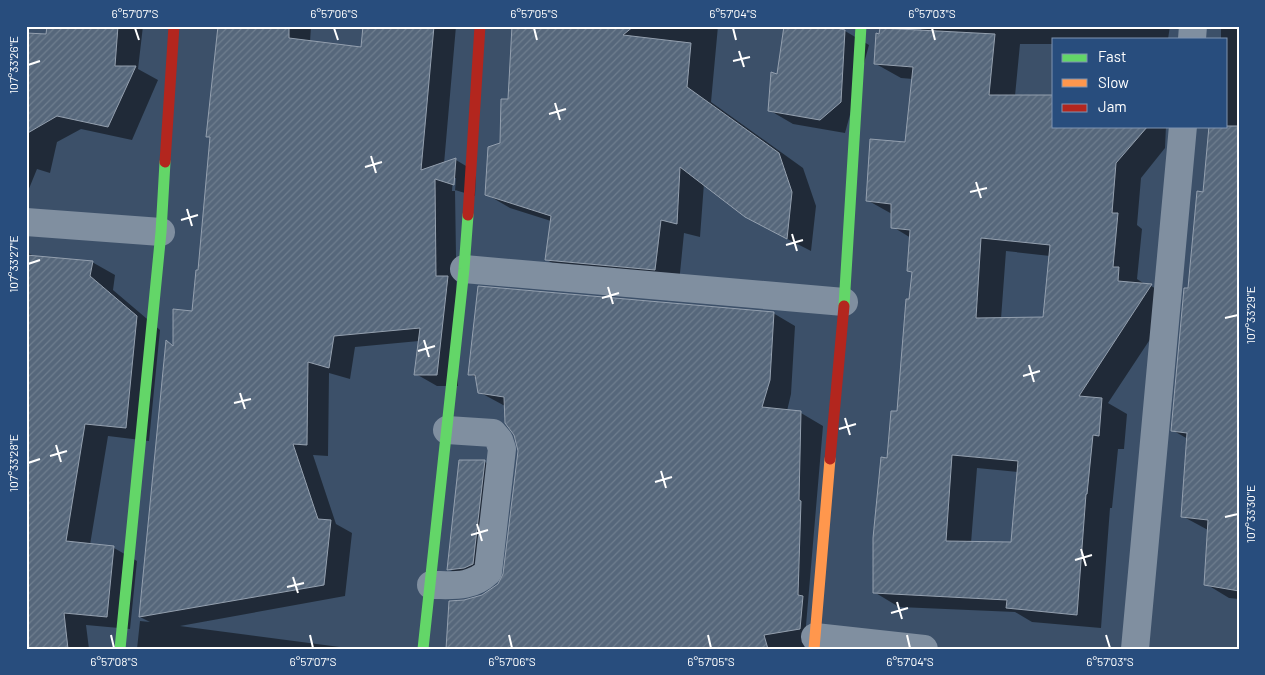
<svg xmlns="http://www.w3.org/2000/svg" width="1265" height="675" viewBox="0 0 1265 675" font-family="Barlow,sans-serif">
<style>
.shadow{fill:#0007;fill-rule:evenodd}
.building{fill:url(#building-hatch);stroke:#94a0af;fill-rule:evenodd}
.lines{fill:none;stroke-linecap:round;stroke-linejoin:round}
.street{stroke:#808fa0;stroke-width:28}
.fast{stroke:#63d668;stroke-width:11}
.slow{stroke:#ff974d;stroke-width:11}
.jam{stroke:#b3261e;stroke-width:11}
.ticks{fill:none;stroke:#fff;stroke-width:2}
.neatline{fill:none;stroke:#fff;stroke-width:2}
.ticks-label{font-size:12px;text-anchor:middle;fill:#fff}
</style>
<defs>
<pattern id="building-hatch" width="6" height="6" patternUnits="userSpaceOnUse" patternTransform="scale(1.25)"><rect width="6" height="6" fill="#56677b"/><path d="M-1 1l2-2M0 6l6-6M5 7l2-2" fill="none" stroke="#6f7e8f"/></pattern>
</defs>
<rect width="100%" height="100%" fill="#3c5069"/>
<!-- shadow -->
<path class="shadow" d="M 48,26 L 143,26 L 138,69 L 158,80 L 132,140 L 81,129 L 57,142 L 50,173 L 37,169 L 26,196 L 26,34 L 47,36 Z
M 218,26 L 311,26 L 310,42 L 362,49 L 364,26 L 456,26 L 444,164 L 456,160 L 476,172 L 475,196 L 455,190 L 458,386 L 437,386 L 416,374 L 419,341 L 355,347 L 350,379 L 329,373 L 328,456 L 313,455 L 336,524 L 352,533 L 345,596 L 180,626 L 355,649 L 137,649 L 140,621 L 150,622 L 140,617 L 167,342 L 174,346 L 193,313 L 199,271 L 211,138 L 207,136 ZM 453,178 L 456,178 L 455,191 L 452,191 Z
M 514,26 L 718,26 L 711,102 L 803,168 L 816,206 L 811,251 L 770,230 L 704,183 L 700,237 L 684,233 L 679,283 L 570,273 L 547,260 L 551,221 L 510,208 L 486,194 L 501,144 L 509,100 Z
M 785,26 L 832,26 L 837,30 L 845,31 L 869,45 L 845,133 L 793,124 L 769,110 L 778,76 Z
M 922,26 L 1170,26 L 1168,39 L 1054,39 L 1054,44 L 1020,44 L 1015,96 L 1054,126 L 1166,126 L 1165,148 L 1141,178 L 1137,225 L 1142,229 L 1137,279 L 1143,283 L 1143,285 L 1151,286 L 1176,300 L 1108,403 L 1127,414 L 1124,449 L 1118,449 L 1112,508 L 1110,508 L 1101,628 L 1032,622 L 1015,612 L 899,607 L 874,592 L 888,459 L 899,413 L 913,273 L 909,271 L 911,238 L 893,227 L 892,214 L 867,200 L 907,144 L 913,79 L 901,78 L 876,64 L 921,31 ZM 1006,251 L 1050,256 L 1045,318 L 1001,319 ZM 977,468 L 1018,472 L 1012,543 L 971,543 Z
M 1221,26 L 1239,26 L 1239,599 L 1229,598 L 1206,584 L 1208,530 L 1182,516 L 1188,439 L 1172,430 L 1189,290 L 1204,193 L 1226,126 L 1226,39 L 1221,39 Z
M 26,252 L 32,255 L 31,257 L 92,262 L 115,275 L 113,290 L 160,330 L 149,441 L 108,436 L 90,545 L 114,548 L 137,561 L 130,629 L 86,625 L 89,649 L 26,649 Z
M 773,313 L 795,326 L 791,394 L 787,411 L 801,413 L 823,426 L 804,649 L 447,649 L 465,601 L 483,596 L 499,585 L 505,575 L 519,451 L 505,406 L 479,392 L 477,378 L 470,374 Z
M 485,462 L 497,469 L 485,571 L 461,576 L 449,569 Z"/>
<!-- building -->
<path class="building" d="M 47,26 L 118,26 L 115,66 L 136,66 L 108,127 L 57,116 L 26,134 L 26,33 L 46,34 Z
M 218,26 L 289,26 L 289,38 L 361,47 L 363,26 L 434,26 L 421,170 L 456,158 L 454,185 L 435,179 L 436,276 L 448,276 L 437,375 L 414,375 L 420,328 L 334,336 L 329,368 L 308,362 L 307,445 L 293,444 L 318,519 L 331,520 L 324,585 L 139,617 L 166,340 L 173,346 L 173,309 L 192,311 L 196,270 L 198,270 L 210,137 L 206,137 Z
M 512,26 L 634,26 L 623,35 L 691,43 L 687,87 L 779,153 L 792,192 L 787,239 L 745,217 L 680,167 L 677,224 L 661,220 L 655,270 L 545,260 L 551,216 L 485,195 L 488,147 L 500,143 L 501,99 L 508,99 Z
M 784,26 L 829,26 L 845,30 L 841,102 L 820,120 L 768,111 L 771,72 L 777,74 Z
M 880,28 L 995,34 L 989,95 L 1054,95 L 1054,126 L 1148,126 L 1116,163 L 1112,213 L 1118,213 L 1113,267 L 1119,267 L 1118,281 L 1152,284 L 1079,396 L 1102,398 L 1099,436 L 1093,435 L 1087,494 L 1086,494 L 1077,615 L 1006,608 L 1007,600 L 873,593 L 873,538 L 881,457 L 887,458 L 891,411 L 897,411 L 906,299 L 909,299 L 912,272 L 907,271 L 910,230 L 891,228 L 891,204 L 866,201 L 870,139 L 905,142 L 913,67 L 874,64 L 876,33 L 879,34 ZM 981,238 L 1050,245 L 1043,317 L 976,318 ZM 952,455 L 1018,461 L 1011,542 L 946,541 Z
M 1209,126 L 1239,126 L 1239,591 L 1204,585 L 1208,520 L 1181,517 L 1187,433 L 1171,431 L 1184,288 L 1188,288 L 1197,191 L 1203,192 Z
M 26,255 L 93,261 L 90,276 L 137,316 L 126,428 L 85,424 L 66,541 L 114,546 L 107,617 L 64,613 L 68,649 L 26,649 Z
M 478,286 L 774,312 L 770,380 L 762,407 L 801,411 L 799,500 L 801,501 L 798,595 L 803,596 L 800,629 L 764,635 L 768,649 L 446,649 L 449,601 L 464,600 L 482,595 L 498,584 L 503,574 L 518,451 L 514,435 L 505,423 L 504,397 L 478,393 L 475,375 L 468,375 Z
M 459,460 L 485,460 L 473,564 L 464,568 L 447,570 Z"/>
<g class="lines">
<!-- street -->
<path class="street" d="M 1192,39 L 1193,26
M 26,222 L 161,232
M 464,269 L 844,302
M 431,585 C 453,585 471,588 488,572 L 502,449 L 499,440 L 493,433 L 447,430
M 815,637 L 924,649
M 1135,649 L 1183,126"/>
<!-- fast -->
<path class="fast" d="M 844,306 L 861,26
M 120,649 L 161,232 L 165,162
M 423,649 L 464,269 L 468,215"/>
<!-- slow -->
<path class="slow" d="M 814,649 L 830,459"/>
<!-- jam -->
<path class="jam" d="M 165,162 L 174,26
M 468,215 L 480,26
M 830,459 L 844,306"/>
</g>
<!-- ticks -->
<path class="ticks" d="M 135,28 L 139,40M 334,28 L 338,40M 534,28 L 537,40M 733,28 L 736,40M 932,28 L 935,40M 739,51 L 744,67M 733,61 L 750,57M 28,65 L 40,61M 555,103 L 560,120M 549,114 L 566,109M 371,156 L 376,173M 365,167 L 382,162M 976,182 L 981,198M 970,192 L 987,188M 187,209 L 192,226M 181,220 L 198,215M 792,234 L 797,251M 786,245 L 803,240M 28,264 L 40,260M 608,287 L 613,304M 602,298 L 619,293M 1225,318 L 1238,315M 424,340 L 429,357M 418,351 L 435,346M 1029,365 L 1034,382M 1023,376 L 1040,371M 240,393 L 245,409M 234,403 L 251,399M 845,418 L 850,435M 839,429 L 856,424M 56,445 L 61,462M 50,456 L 67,451M 28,463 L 40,459M 661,471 L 666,488M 655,482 L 672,477M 1225,517 L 1238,514M 477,524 L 482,541M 471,535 L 488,530M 1081,549 L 1086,566M 1075,560 L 1092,555M 293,577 L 298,593M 287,587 L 304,583M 897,602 L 902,619M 891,613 L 908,608M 111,635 L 114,648M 310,635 L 313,648M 509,635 L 512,648M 708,635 L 711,648M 907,635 L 910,648M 1106,635 L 1110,648"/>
<!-- border -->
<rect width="1265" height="675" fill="none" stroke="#284d7d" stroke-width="55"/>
<!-- legend -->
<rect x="1052" y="38" width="175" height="90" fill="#284d7d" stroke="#7e94b1"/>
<rect x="1062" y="54" width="25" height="8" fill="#63d668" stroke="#7e94b1"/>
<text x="1098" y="62" font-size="15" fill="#ffffff">Fast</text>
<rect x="1062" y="79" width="25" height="8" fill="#ff974d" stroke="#7e94b1"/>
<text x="1098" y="88" font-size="15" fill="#ffffff">Slow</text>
<rect x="1062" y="104" width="25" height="8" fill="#b3261e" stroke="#7e94b1"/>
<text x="1098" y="112" font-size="15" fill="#ffffff">Jam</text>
<rect x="28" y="28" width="1210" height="620" class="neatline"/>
<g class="ticks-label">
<text x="135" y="18">6°57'07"S</text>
<text x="334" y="18">6°57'06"S</text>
<text x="534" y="18">6°57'05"S</text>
<text x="733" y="18">6°57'04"S</text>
<text x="932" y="18">6°57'03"S</text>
<text transform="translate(14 65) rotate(-90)" y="4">107°33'26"E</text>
<text transform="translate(14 264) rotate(-90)" y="4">107°33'27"E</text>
<text transform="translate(1251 315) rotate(-90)" y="4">107°33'29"E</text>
<text transform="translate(14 463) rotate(-90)" y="4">107°33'28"E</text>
<text transform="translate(1251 514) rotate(-90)" y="4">107°33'30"E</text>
<text x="114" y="666">6°57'08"S</text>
<text x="313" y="666">6°57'07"S</text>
<text x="512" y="666">6°57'06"S</text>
<text x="711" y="666">6°57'05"S</text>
<text x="910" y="666">6°57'04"S</text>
<text x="1110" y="666">6°57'03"S</text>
</g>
</svg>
